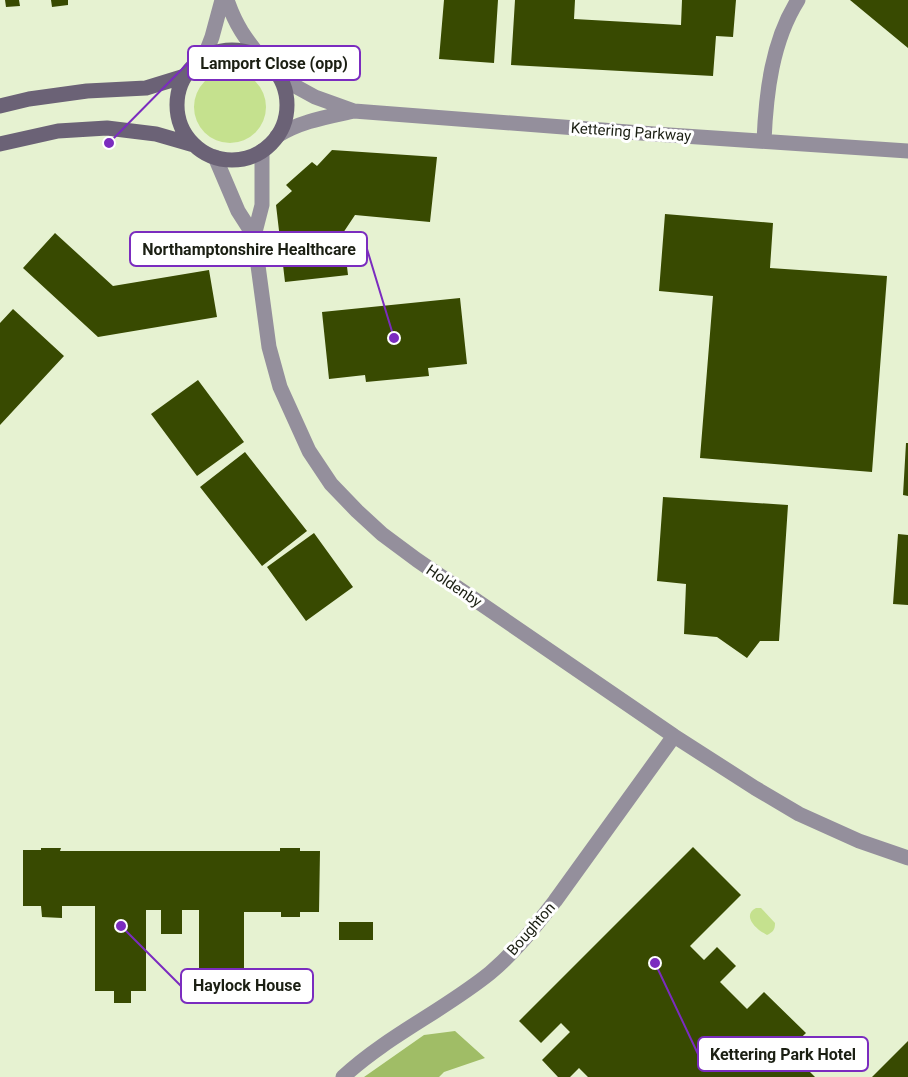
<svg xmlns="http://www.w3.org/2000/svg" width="908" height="1077" viewBox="0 0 908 1077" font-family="Roboto,sans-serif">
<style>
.green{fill:#c5e18e}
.forest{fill:#a0bd66}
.building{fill:#384a01}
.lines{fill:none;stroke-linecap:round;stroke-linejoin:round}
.street{stroke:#948f9c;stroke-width:15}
.secondary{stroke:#6b6276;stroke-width:15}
.labels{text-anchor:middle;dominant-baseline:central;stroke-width:6;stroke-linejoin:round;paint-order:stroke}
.street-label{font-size:15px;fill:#1b1f13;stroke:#fff}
.leader{fill:none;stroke:#7b2cbf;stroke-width:2}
.callout-dot{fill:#7b2cbf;stroke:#fff;stroke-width:2}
.callout{fill:#fff;stroke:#7b2cbf;stroke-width:2}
.callout-label{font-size:16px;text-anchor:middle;font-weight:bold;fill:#1b1f13}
</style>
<rect width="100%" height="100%" fill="#e6f2d1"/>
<!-- green -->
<path class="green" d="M194 107a36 36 0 1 1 72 0a36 36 0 1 1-72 0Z
M 756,908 L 761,908 L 775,923 C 775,930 773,932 767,935 C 757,930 741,916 756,908 Z"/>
<!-- forest -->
<path class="forest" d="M 455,1031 L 485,1058 L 444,1072 L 439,1077 L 364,1077 L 424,1035 Z"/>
<!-- building -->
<path class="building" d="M 5,0 L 19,0 L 20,6 L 6,7 Z
M 51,0 L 68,0 L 68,5 L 52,7 Z
M 444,0 L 498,0 L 494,63 L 439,59 Z
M 515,0 L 575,0 L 574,19 L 681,25 L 682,0 L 736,0 L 733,37 L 716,36 L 713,76 L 511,65 Z
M 850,0 L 908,0 L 908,48 Z
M 332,150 L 437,157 L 430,222 L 355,215 L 343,233 L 348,275 L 285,282 L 276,205 L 292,191 L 286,185 L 312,162 L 317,166 Z
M 665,214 L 773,223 L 770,268 L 887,276 L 872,472 L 700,458 L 713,296 L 659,291 Z
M 55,233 L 113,286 L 209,270 L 217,317 L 98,337 L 23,268 Z
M 460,298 L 467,364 L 428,368 L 429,376 L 366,382 L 365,375 L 329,379 L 322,312 Z
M 13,309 L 64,356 L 0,425 L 0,323 Z
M 198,380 L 244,442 L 197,476 L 151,414 Z
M 906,443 L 908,443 L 908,496 L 903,495 Z
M 245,452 L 307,531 L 262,566 L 200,487 Z
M 663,497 L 788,505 L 779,641 L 760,641 L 747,658 L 717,637 L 684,634 L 686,584 L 657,581 Z
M 314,533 L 353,587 L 306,621 L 267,567 Z
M 898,534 L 908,535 L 908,605 L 893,604 Z
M 693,847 L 741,895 L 690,946 L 704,960 L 717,947 L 736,966 L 720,982 L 747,1009 L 764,992 L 806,1033 L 788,1050 L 815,1077 L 588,1077 L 579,1068 L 570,1077 L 558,1077 L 542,1060 L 570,1032 L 561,1023 L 541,1043 L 519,1021 Z
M 41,848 L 61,848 L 60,851 L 280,851 L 280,848 L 300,848 L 300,851 L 320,851 L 319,912 L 300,912 L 300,917 L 281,917 L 281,912 L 244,912 L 244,990 L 232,990 L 232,1004 L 214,1004 L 214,990 L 199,990 L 199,910 L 182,910 L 182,934 L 161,934 L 161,910 L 146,910 L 146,991 L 131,991 L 131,1003 L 114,1003 L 114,991 L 95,991 L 95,906 L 62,906 L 62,918 L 42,917 L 41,906 L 23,906 L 23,850 L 41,850 Z
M 339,922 L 373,922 L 373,940 L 339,940 Z
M 908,1041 L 908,1077 L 872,1077 Z"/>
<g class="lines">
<!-- street -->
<path class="street" d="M 227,0 C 236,26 245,38 262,59
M 204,58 L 212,37 L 222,0
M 276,72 L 295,86 L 315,97 L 354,111 L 654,134 L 908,151
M 277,136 C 301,121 327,117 354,111
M 764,141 C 766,93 772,41 798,0
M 262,151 L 262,205 L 254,236 L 269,347 L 280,387 L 309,451 L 331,484 L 357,511 L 382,534 L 417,560 L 674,736 L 755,788 L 799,814 L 859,841 L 908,858
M 215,157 L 238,211 L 254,236
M 343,1077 C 387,1036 443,1011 490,973 C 515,952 535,927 555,901 L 674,736"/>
<!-- secondary -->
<path class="secondary" d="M177 105a55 55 0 1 1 110 0a55 55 0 1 1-110 0Z
M 0,106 L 29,99 L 87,91 L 146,88 L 185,76
M 0,144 L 58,131 L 107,128 L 156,134 L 194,145"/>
</g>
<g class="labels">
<!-- street labels -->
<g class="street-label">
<text transform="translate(631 132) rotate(4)">Kettering Parkway</text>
<text transform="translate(454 586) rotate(34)">Holdenby</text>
<text transform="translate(531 929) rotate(-49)">Boughton</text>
</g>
</g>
<!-- callouts -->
<path class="leader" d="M109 143L188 63M394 338L367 249M121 926L181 986M655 963L698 1054"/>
<g class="callout-dot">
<circle cx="109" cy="143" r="6"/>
<circle cx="394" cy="338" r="6"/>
<circle cx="121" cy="926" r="6"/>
<circle cx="655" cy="963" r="6"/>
</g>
<g class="callout">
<rect x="188" y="46" width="172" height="34" rx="6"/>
<rect x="130" y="232" width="237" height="34" rx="6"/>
<rect x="181" y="969" width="132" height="34" rx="6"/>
<rect x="698" y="1037" width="170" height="34" rx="6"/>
</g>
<g class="callout-label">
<text x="274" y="69">Lamport Close (opp)</text>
<text x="249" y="255">Northamptonshire Healthcare</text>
<text x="247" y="991">Haylock House</text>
<text x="783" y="1060">Kettering Park Hotel</text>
</g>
</svg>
